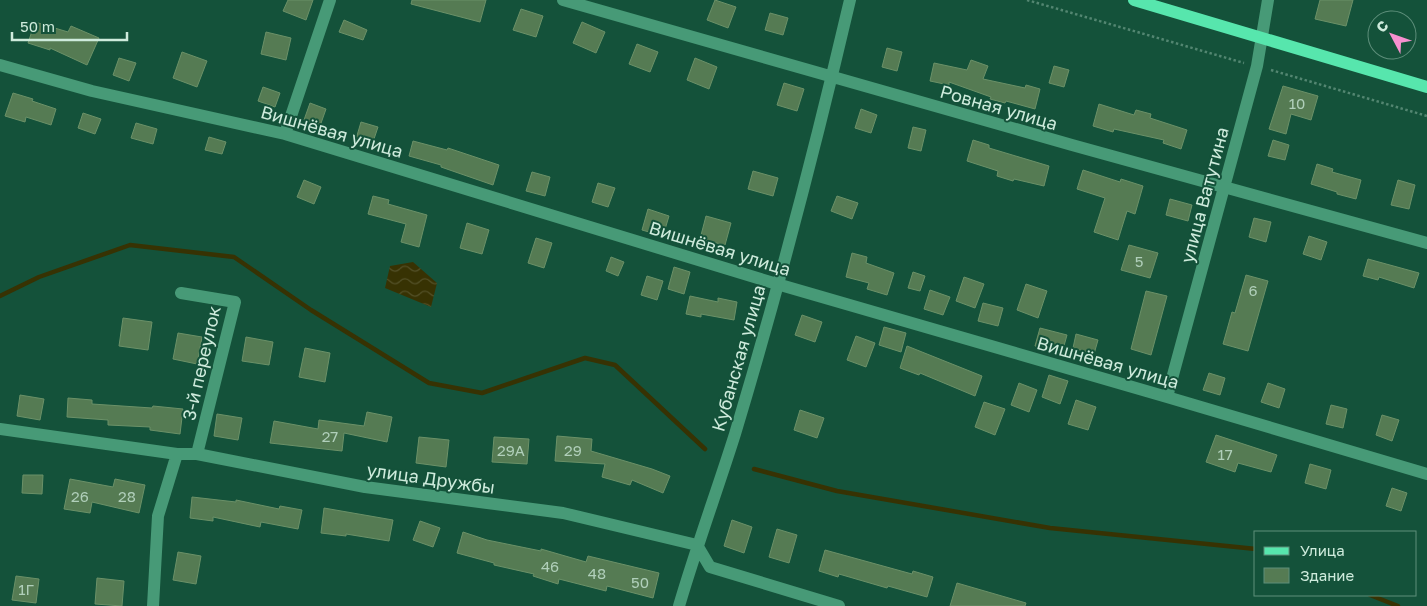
<svg xmlns="http://www.w3.org/2000/svg" width="1427" height="606" viewBox="0 0 1427 606" font-family="'Golos Text',sans-serif">
<style>
.water{fill:url(#water-waves)}
.lines{fill:none;stroke-linecap:round;stroke-linejoin:round}
.stream{stroke:#373203;stroke-width:4.5}
.building{fill:#557b53;stroke:#6b9168}
.path{stroke:#538671;stroke-width:2.5;stroke-dasharray:2.5 2.5;stroke-linecap:butt}
.minor{stroke:#479a77;stroke-width:12}
.major{stroke:#57e6ad;stroke-width:12}
.labels{text-anchor:middle;dominant-baseline:central;stroke-width:4;stroke-linejoin:round;paint-order:stroke}
.number-label{font-size:15px;fill:#b0cfba}
.street-label{font-size:18px;fill:#ceebdc;stroke:#14523a}
</style>
<defs>
<pattern id="water-waves" width="16" height="10" patternUnits="userSpaceOnUse" patternTransform="scale(1.25)"><rect width="16" height="10" fill="#373203"/><path d="M0 5q4-4 8 0t8 0" fill="none" stroke="#535027"/></pattern>
</defs>
<rect width="100%" height="100%" fill="#14523a"/>
<!-- water -->
<path class="water" d="M 413,262 L 437,283 L 431,307 L 385,288 L 390,266 Z"/>
<g class="lines">
<!-- stream -->
<path class="stream" d="M 0,296 L 39,277 L 130,245 L 234,257 L 311,310 L 429,383 L 482,393 L 585,358 L 615,365 L 705,449
M 754,469 L 837,491 L 1050,528 L 1256,549
M 1370,595 L 1398,606"/>
</g>
<!-- building -->
<path class="building" d="M 288,0 L 313,0 L 306,20 L 283,11 Z
M 412,0 L 486,0 L 480,22 L 411,4 Z
M 715,0 L 736,7 L 728,28 L 707,20 Z
M 1320,0 L 1353,0 L 1346,26 L 1315,19 Z
M 521,9 L 543,16 L 536,37 L 513,30 Z
M 770,13 L 788,18 L 783,35 L 765,30 Z
M 344,20 L 367,30 L 363,40 L 339,32 Z
M 35,22 L 68,32 L 71,26 L 99,38 L 87,65 L 50,48 L 50,50 L 28,43 Z
M 582,22 L 605,32 L 596,53 L 573,43 Z
M 266,32 L 291,38 L 286,60 L 261,54 Z
M 637,44 L 658,52 L 650,72 L 629,64 Z
M 887,48 L 902,52 L 897,71 L 882,67 Z
M 182,52 L 207,61 L 197,87 L 173,78 Z
M 119,58 L 136,63 L 129,81 L 113,75 Z
M 695,58 L 717,67 L 709,89 L 687,80 Z
M 971,60 L 988,66 L 983,79 L 1025,88 L 1026,85 L 1040,89 L 1035,109 L 1006,101 L 1005,103 L 990,99 L 991,97 L 949,82 L 949,85 L 930,81 L 934,63 L 967,70 Z
M 1054,66 L 1069,70 L 1064,87 L 1049,83 Z
M 784,83 L 804,89 L 797,111 L 777,105 Z
M 1283,86 L 1318,96 L 1311,120 L 1291,114 L 1286,134 L 1269,129 Z
M 263,87 L 280,93 L 275,107 L 258,101 Z
M 13,93 L 33,99 L 32,101 L 56,109 L 51,125 L 26,117 L 25,122 L 5,116 Z
M 310,103 L 326,109 L 320,126 L 304,120 Z
M 1099,104 L 1134,115 L 1136,110 L 1151,114 L 1150,118 L 1187,130 L 1181,149 L 1163,143 L 1164,140 L 1114,129 L 1113,132 L 1093,126 Z
M 861,109 L 877,115 L 871,133 L 855,128 Z
M 83,113 L 101,119 L 95,134 L 78,128 Z
M 361,122 L 378,127 L 372,145 L 356,139 Z
M 136,123 L 157,129 L 153,144 L 131,138 Z
M 913,127 L 926,130 L 921,151 L 908,148 Z
M 209,137 L 226,142 L 222,154 L 205,150 Z
M 973,140 L 989,145 L 989,148 L 1049,166 L 1044,186 L 1014,179 L 1013,181 L 997,176 L 998,171 L 967,161 Z
M 1273,140 L 1289,145 L 1285,160 L 1268,156 Z
M 413,141 L 447,150 L 448,148 L 499,165 L 493,185 L 441,167 L 441,165 L 409,156 Z
M 1317,164 L 1333,169 L 1332,172 L 1361,180 L 1356,199 L 1337,194 L 1337,192 L 1311,184 Z
M 1083,170 L 1120,182 L 1121,179 L 1143,186 L 1135,214 L 1127,211 L 1118,240 L 1094,232 L 1105,198 L 1077,189 Z
M 753,171 L 778,178 L 773,196 L 748,189 Z
M 532,172 L 550,177 L 545,196 L 526,191 Z
M 304,180 L 321,187 L 314,204 L 297,197 Z
M 1398,180 L 1415,185 L 1409,209 L 1391,205 Z
M 598,183 L 615,188 L 608,207 L 592,202 Z
M 373,196 L 389,200 L 388,204 L 427,215 L 419,247 L 401,242 L 406,224 L 368,214 Z
M 837,196 L 858,203 L 852,219 L 831,211 Z
M 1170,199 L 1192,205 L 1188,221 L 1166,215 Z
M 648,209 L 669,216 L 663,236 L 642,230 Z
M 706,216 L 731,223 L 725,245 L 700,239 Z
M 1254,218 L 1271,222 L 1266,242 L 1249,237 Z
M 467,223 L 489,230 L 482,254 L 460,248 Z
M 1309,236 L 1327,242 L 1321,260 L 1303,254 Z
M 536,238 L 552,243 L 544,268 L 528,263 Z
M 1129,245 L 1158,253 L 1150,278 L 1121,270 Z
M 852,253 L 867,257 L 866,263 L 894,273 L 887,295 L 867,289 L 869,283 L 846,277 Z
M 611,257 L 624,262 L 618,276 L 606,271 Z
M 1368,259 L 1419,273 L 1414,288 L 1379,277 L 1378,280 L 1363,276 Z
M 674,267 L 690,272 L 684,294 L 668,289 Z
M 913,272 L 925,276 L 920,291 L 908,288 Z
M 1246,275 L 1268,281 L 1248,351 L 1223,344 L 1232,312 L 1235,313 Z
M 647,276 L 663,281 L 657,300 L 641,295 Z
M 964,277 L 984,284 L 975,308 L 956,301 Z
M 1026,284 L 1047,291 L 1038,318 L 1017,310 Z
M 930,290 L 950,297 L 943,315 L 924,309 Z
M 1146,291 L 1167,296 L 1151,355 L 1131,349 Z
M 690,296 L 718,302 L 718,298 L 737,302 L 734,320 L 701,314 L 701,317 L 686,314 Z
M 983,303 L 1003,308 L 998,326 L 978,321 Z
M 802,315 L 822,322 L 815,342 L 795,335 Z
M 123,318 L 152,322 L 148,350 L 119,346 Z
M 884,327 L 906,333 L 901,352 L 879,345 Z
M 1040,328 L 1067,335 L 1062,353 L 1035,346 Z
M 178,333 L 202,337 L 197,364 L 173,359 Z
M 1076,334 L 1098,340 L 1094,354 L 1073,348 Z
M 856,336 L 875,343 L 866,367 L 847,360 Z
M 246,337 L 273,342 L 269,365 L 242,361 Z
M 907,346 L 982,376 L 975,396 L 920,373 L 919,375 L 900,368 Z
M 305,348 L 330,353 L 325,382 L 299,377 Z
M 1209,373 L 1225,378 L 1220,395 L 1203,390 Z
M 1049,375 L 1068,381 L 1060,404 L 1042,397 Z
M 1019,383 L 1037,390 L 1029,412 L 1011,405 Z
M 1268,383 L 1285,389 L 1279,408 L 1261,402 Z
M 20,395 L 44,399 L 40,420 L 17,416 Z
M 68,398 L 92,400 L 92,404 L 152,408 L 153,406 L 183,409 L 180,434 L 150,430 L 150,427 L 108,425 L 108,420 L 67,417 Z
M 1076,400 L 1096,407 L 1088,430 L 1068,424 Z
M 984,402 L 1005,409 L 995,435 L 975,427 Z
M 1331,405 L 1347,409 L 1343,428 L 1326,424 Z
M 800,410 L 824,418 L 817,438 L 794,430 Z
M 367,412 L 392,417 L 387,442 L 344,433 L 342,451 L 270,443 L 274,421 L 318,429 L 319,420 L 364,426 Z
M 217,414 L 242,418 L 238,440 L 214,436 Z
M 1382,415 L 1399,420 L 1392,441 L 1376,435 Z
M 1216,435 L 1277,455 L 1271,472 L 1238,463 L 1235,472 L 1206,462 Z
M 557,436 L 592,439 L 591,451 L 652,469 L 670,476 L 663,493 L 632,480 L 630,485 L 602,477 L 605,464 L 555,461 Z
M 419,437 L 449,440 L 446,467 L 416,463 Z
M 494,437 L 529,439 L 527,464 L 492,462 Z
M 1310,464 L 1331,470 L 1326,489 L 1305,483 Z
M 23,475 L 43,475 L 42,494 L 22,493 Z
M 70,479 L 113,487 L 115,479 L 145,485 L 139,513 L 92,502 L 90,513 L 64,509 Z
M 1392,488 L 1407,493 L 1401,511 L 1386,506 Z
M 192,497 L 236,502 L 236,500 L 279,509 L 280,506 L 302,510 L 298,529 L 261,522 L 260,527 L 213,517 L 213,521 L 190,518 Z
M 324,508 L 393,520 L 389,541 L 346,534 L 346,536 L 321,533 Z
M 732,520 L 752,527 L 744,553 L 724,546 Z
M 420,521 L 440,528 L 433,547 L 413,540 Z
M 777,529 L 797,535 L 789,563 L 769,557 Z
M 463,532 L 487,540 L 541,551 L 541,549 L 586,562 L 588,556 L 659,573 L 653,598 L 607,586 L 606,591 L 559,579 L 558,584 L 533,576 L 534,574 L 494,565 L 494,563 L 457,553 Z
M 825,550 L 912,574 L 913,571 L 933,577 L 927,597 L 888,586 L 887,588 L 839,574 L 838,577 L 819,571 Z
M 178,552 L 201,556 L 196,584 L 173,580 Z
M 16,576 L 39,579 L 36,603 L 12,600 Z
M 97,578 L 124,581 L 122,606 L 95,604 Z
M 957,583 L 1026,603 L 1025,606 L 950,606 Z"/>
<g class="lines">
<!-- path -->
<path class="path" d="M 1027,0 L 1244,63
M 1271,70 L 1427,116"/>
<!-- minor -->
<path class="minor" d="M 563,0 L 1072,145 L 1427,243
M 0,65 L 92,91 L 285,134 L 777,284 L 1167,397 L 1427,474
M 285,134 L 330,0
M 181,293 L 235,302 L 197,454
M 1167,397 L 1257,66 L 1268,0
M 0,429 L 177,454 L 197,454 L 365,487 L 563,513 L 697,545 L 710,567 L 839,606
M 153,606 L 158,516 L 177,454
M 679,606 C 696,548 717,491 735,434 C 778,291 816,145 850,0"/>
<!-- major -->
<path class="major" d="M 1134,0 L 1427,87"/>
</g>
<g class="labels">
<!-- number labels -->
<g class="number-label">
<text x="1297" y="103">10</text>
<text x="1139" y="261">5</text>
<text x="1253" y="290">6</text>
<text x="330" y="436">27</text>
<text x="511" y="450">29А</text>
<text x="573" y="450">29</text>
<text x="1225" y="454">17</text>
<text x="80" y="496">26</text>
<text x="127" y="496">28</text>
<text x="550" y="566">46</text>
<text x="597" y="573">48</text>
<text x="640" y="582">50</text>
<text x="26" y="589">1Г</text>
</g>
<!-- street labels -->
<g class="street-label">
<text transform="translate(999 107) rotate(16)">Ровная улица</text>
<text transform="translate(332 131) rotate(16)">Вишнёвая улица</text>
<text transform="translate(1204 195) rotate(-75)">улица Ватутина</text>
<text transform="translate(720 248) rotate(17)">Вишнёвая улица</text>
<text transform="translate(738 358) rotate(-74)">Кубанская улица</text>
<text transform="translate(1108 362) rotate(16)">Вишнёвая улица</text>
<text transform="translate(201 363) rotate(-77)">3-й переулок</text>
<text transform="translate(431 478) rotate(8)">улица Дружбы</text>
</g>
</g>
<!-- legend -->
<rect x="1254" y="531" width="162" height="65" fill="#14523a" stroke="#5e8f7b"/>
<rect x="1264" y="547" width="25" height="8" fill="#57e6ad" stroke="#5e8f7b"/>
<text x="1300" y="556" font-size="15" fill="#ceebdc">Улица</text>
<rect x="1264" y="568" width="25" height="15" fill="#557b53" stroke="#5e8f7b"/>
<text x="1300" y="581" font-size="15" fill="#ceebdc">Здание</text>
<!-- north arrow -->
<g transform="translate(1392 35) rotate(311)"><circle r="24" fill="#14523a" stroke="#5e8f7b"/>
<path d="M0-4L9 19L0 12L-9 19Z" fill="#f690cf"/>
<text y="-8" font-size="14" font-weight="bold" text-anchor="middle" fill="#ceebdc">С</text>
</g>
<!-- scale -->
<path d="M12 32v8h115v-8" fill="none" stroke="#ceebdc" stroke-width="2.5"/>
<text x="20" y="32" font-size="15" fill="#ceebdc" stroke="#14523a" stroke-width="4" paint-order="stroke">50 m</text>
</svg>
